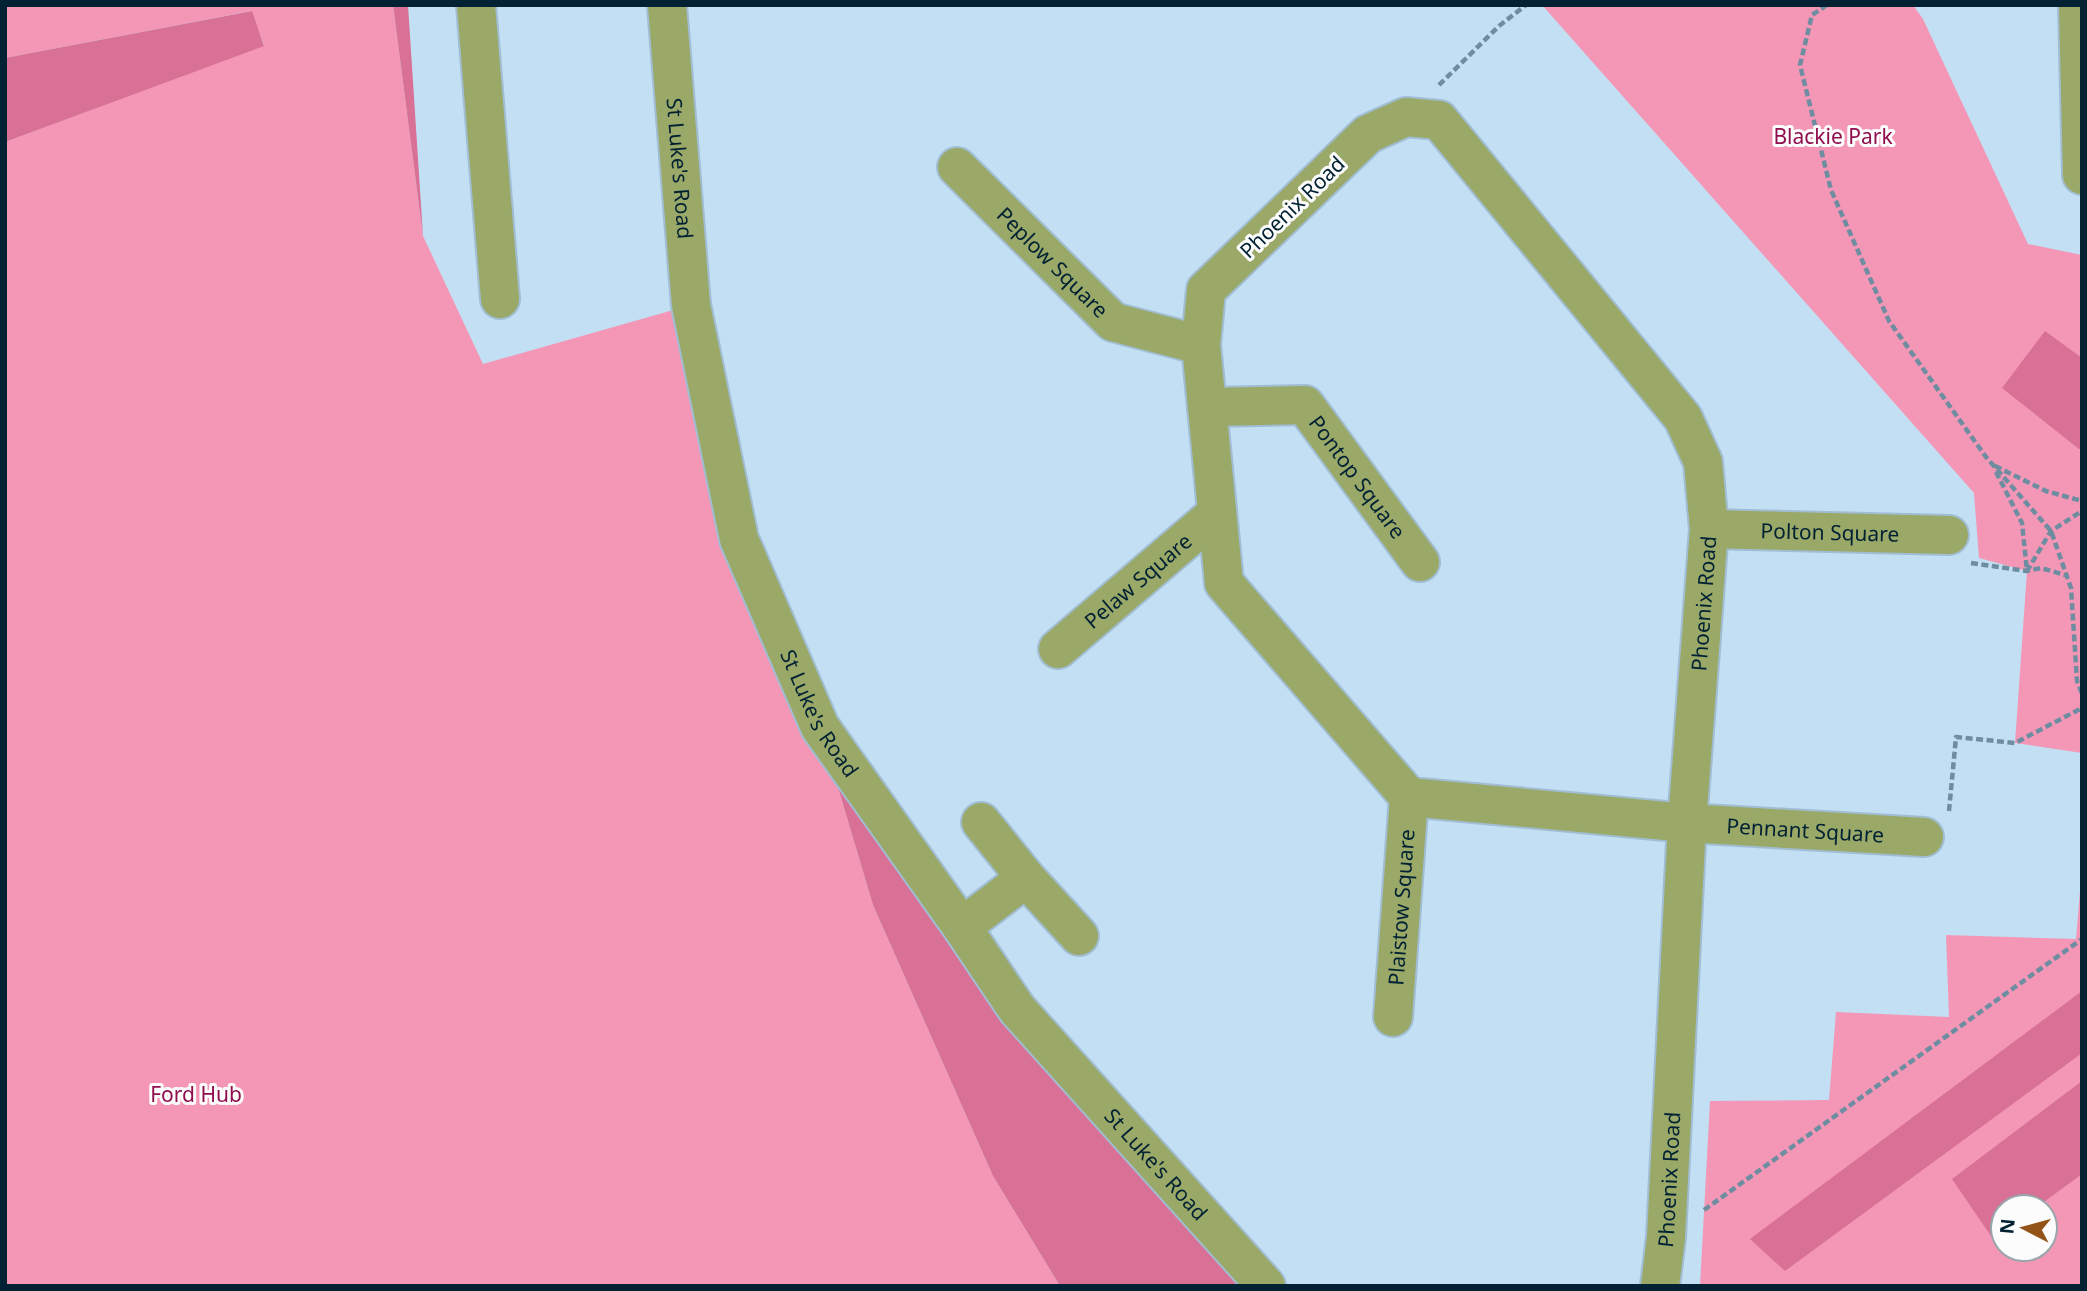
<svg xmlns="http://www.w3.org/2000/svg" width="2087" height="1291" viewBox="0 0 2087 1291" font-family="'Noto Sans',sans-serif">
<style>
.green{fill:#f497b6;fill-rule:evenodd}
.forest{fill:#d97095}
.lines{fill:none;stroke-linecap:round;stroke-linejoin:round}
.minor-casing{stroke:#a0bdd1;stroke-width:42}
.tertiary-casing{stroke:#a0bdd1;stroke-width:42}
.path{stroke:#6f8da0;stroke-width:4.5;stroke-dasharray:7 3.5;stroke-linecap:butt}
.minor{stroke:#9aa868;stroke-width:38}
.tertiary{stroke:#9aa868;stroke-width:38}
.labels{text-anchor:middle;dominant-baseline:central;stroke-width:6;stroke-linejoin:round;paint-order:stroke}
.park-label{font-size:21px;fill:#900e4e;stroke:#fcfcfc}
.street-label{font-size:21px;fill:#022234;stroke:#fcfcfc}
</style>
<rect width="100%" height="100%" fill="#c3dff3"/>
<!-- green -->
<path class="green" d="M 5,5 L 393,5 L 423,236 L 483,364 L 691,305 L 739,539 L 820,727 L 873,905 L 993,1176 L 1060,1286 L 5,1286 L 5,142 L 264,45 L 251,11 L 5,58 Z
M 1542,5 L 1913,5 L 1923,19 L 2028,244 L 2082,255 L 2082,753 L 2015,743 L 2027,571 L 1979,558 L 1974,493 Z
M 2082,868 L 2082,1286 L 1700,1286 L 1710,1101 L 1829,1100 L 1836,1012 L 1949,1017 L 1946,935 L 2076,939 ZM 2003,1207 L 2045,1207 L 2045,1249 L 2003,1249 Z"/>
<!-- forest -->
<path class="forest" d="M 393,5 L 408,5 L 423,236 Z
M 252,11 L 264,46 L 5,142 L 5,58 Z
M 2045,331 L 2082,358 L 2082,449 L 2079,449 L 2002,388 Z
M 820,727 L 962,927 L 1266,1286 L 1060,1286 L 993,1176 L 873,905 Z
M 2082,991 L 2082,1053 L 1785,1271 L 1750,1239 Z
M 2082,1081 L 2082,1174 L 2037,1207 L 2003,1207 L 2003,1232 L 1993,1239 L 1952,1179 Z"/>
<g class="lines">
<defs>
<g id="minor">
<path d="M 476,5 L 500,299"/>
<path d="M 2078,5 L 2082,175"/>
<path id="s1" d="M 957,167 L 1113,322 L 1201,345"/>
<path id="s2" d="M 1207,407 L 1305,405 L 1420,562"/>
<path id="s3" d="M 1709,529 L 1949,535"/>
<path id="s4" d="M 1058,649 L 1217,513"/>
<path d="M 981,822 L 1026,878 L 1079,936"/>
<path d="M 962,927 L 1026,878"/>
<path id="s5" d="M 1393,1017 L 1409,797"/>
<path id="s6" d="M 1660,1286 L 1666,1237 L 1687,823 L 1709,529 L 1703,462 L 1683,418 L 1439,120 L 1406,117 L 1368,134 L 1206,290 L 1201,345 L 1224,583 L 1409,797 L 1687,823 L 1924,837"/>
</g>
<g id="tertiary">
<path id="s7" d="M 667,5 L 691,305 L 739,539 L 820,727 L 962,927 L 1017,1009 L 1266,1286"/>
</g>
</defs>
<!-- minor casing -->
<use href="#minor" class="minor-casing"/>
<!-- tertiary casing -->
<use href="#tertiary" class="tertiary-casing"/>
<!-- path -->
<path class="path" d="M 1827,5 L 1812,15 L 1800,65 L 1831,190 L 1889,321 L 1986,457 L 2051,531 L 2071,588 L 2077,681 L 2082,694
M 1439,85 L 1499,26 L 1526,5
M 1995,466 L 2046,491 L 2082,501
M 1996,472 L 2022,523 L 2027,571 L 2051,531 L 2082,511
M 1971,563 L 2027,571 L 2041,568 L 2065,575
M 1949,811 L 1956,737 L 2015,743 L 2082,708
M 1704,1210 L 2082,939"/>
<!-- minor -->
<use href="#minor" class="minor"/>
<!-- tertiary -->
<use href="#tertiary" class="tertiary"/>
</g>
<g class="labels">
<!-- park labels -->
<g class="park-label">
<text x="1833" y="136">Blackie Park</text>
<text x="196" y="1094">Ford Hub</text>
</g>
<!-- street labels -->
<g class="street-label">
<text stroke="none"><textPath href="#s7" startOffset="164">St Luke's Road</textPath></text>
<text transform="translate(1292 207) rotate(-44)">Phoenix Road</text>
<text stroke="none"><textPath href="#s1" startOffset="135">Peplow Square</textPath></text>
<text stroke="none"><textPath href="#s2" startOffset="187">Pontop Square</textPath></text>
<text stroke="none"><textPath href="#s3" startOffset="121">Polton Square</textPath></text>
<text stroke="none"><textPath href="#s4" startOffset="105">Pelaw Square</textPath></text>
<text stroke="none"><textPath href="#s6" startOffset="684">Phoenix Road</textPath></text>
<text stroke="none"><textPath href="#s7" startOffset="732">St Luke's Road</textPath></text>
<text stroke="none"><textPath href="#s6" startOffset="2534">Pennant Square</textPath></text>
<text stroke="none"><textPath href="#s5" startOffset="110">Plaistow Square</textPath></text>
<text stroke="none"><textPath href="#s7" startOffset="1297">St Luke's Road</textPath></text>
<text stroke="none"><textPath href="#s6" startOffset="107">Phoenix Road</textPath></text>
</g>
</g>
<!-- border -->
<rect width="2087" height="1291" fill="none" stroke="#022234" stroke-width="14"/>
<!-- north arrow -->
<g transform="translate(2024 1228) rotate(276)"><circle r="33" fill="#fcfcfc" stroke="#98a5ac" stroke-width="2"/>
<path d="M0-5L12 26L0 18L-12 26Z" fill="#93541a"/>
<text y="-10" font-size="19" font-weight="bold" text-anchor="middle" fill="#022234">N</text>
</g>
</svg>
